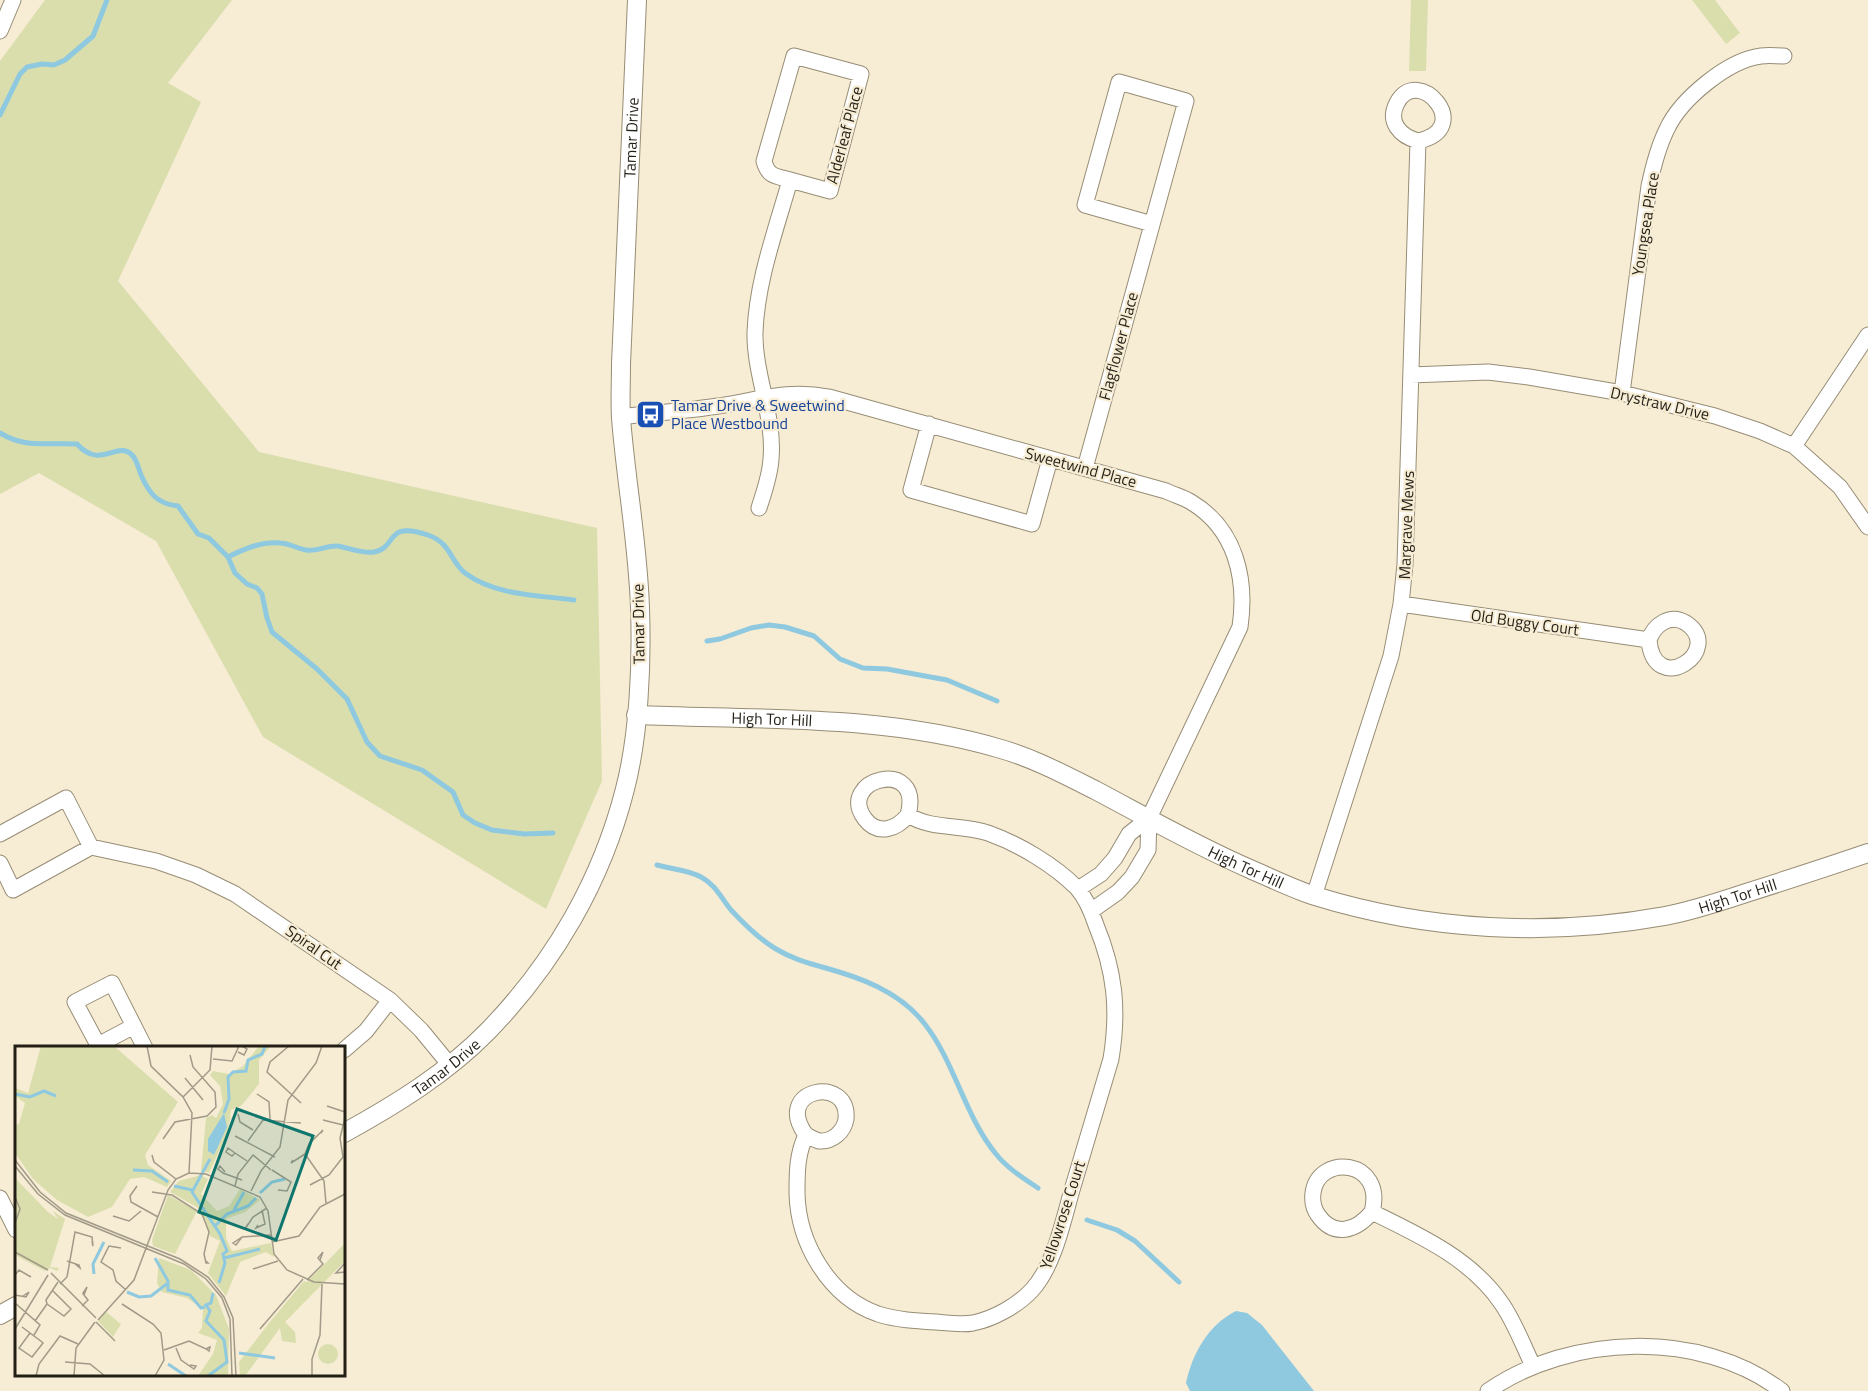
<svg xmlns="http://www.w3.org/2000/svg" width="1868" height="1391" viewBox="0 0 1868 1391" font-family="'Titillium Web',sans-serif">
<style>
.green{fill:#dadead}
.water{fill:#8ec9e0}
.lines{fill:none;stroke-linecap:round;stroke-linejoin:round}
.stream{stroke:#8ec9e0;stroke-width:5}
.minor-casing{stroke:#978d76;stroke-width:17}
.tertiary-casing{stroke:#978d76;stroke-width:20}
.minor{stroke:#fff;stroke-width:15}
.tertiary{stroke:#fff;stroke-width:18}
.labels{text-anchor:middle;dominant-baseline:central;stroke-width:4.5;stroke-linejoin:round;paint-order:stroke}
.street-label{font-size:16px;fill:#231f16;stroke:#f7ecd4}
.transit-label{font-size:16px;fill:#164399;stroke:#f7ecd4;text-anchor:start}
.inset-river{fill:none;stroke:#8ec9e0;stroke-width:3}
.inset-road{fill:none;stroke:#a29a88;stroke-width:1.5}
.view{fill:#0f766e;fill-opacity:0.15;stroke:#0f766e;stroke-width:3}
.inset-edge{fill:none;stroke:#231f16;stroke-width:3}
</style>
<rect width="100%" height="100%" fill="#f7ecd4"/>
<!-- green -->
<path class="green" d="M 45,0 L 232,0 L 168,83 L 201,102 L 118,281 L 259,452 L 597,528 L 602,781 L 546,909 L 263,737 L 156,541 L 39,473 L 0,494 L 0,61 Z
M 1411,0 L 1428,0 L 1426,71 L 1409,71 Z
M 1692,0 L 1715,0 L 1740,33 L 1726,44 Z"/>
<!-- water -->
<path class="water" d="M 1236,1311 L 1247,1313 L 1262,1325 L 1314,1391 L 1190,1391 L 1186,1383 C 1192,1354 1208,1325 1236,1311 Z"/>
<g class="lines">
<!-- stream -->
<path class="stream" d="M 0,115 L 20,74 L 27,67 L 42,64 L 54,65 L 65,60 L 93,36 L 107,0
M 0,433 C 26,449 48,442 77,444 C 100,470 117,441 131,454 C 137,459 138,467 141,475 C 149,493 157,504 178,506 L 198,534 L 209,538 L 228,557 L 235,573 L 247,584 L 257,588 L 262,594 L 267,618 L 272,632 L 317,669 L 347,699 L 367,742 L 380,756 L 422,770 L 453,792 L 463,815 L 475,823 L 492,830 L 524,834 L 553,833
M 228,557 C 244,549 262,541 280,543 C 289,543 298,549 306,550 C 317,552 327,545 338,546 C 349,548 363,554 374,552 C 398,548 384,520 428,535 C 451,543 450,561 465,573 C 496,596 538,595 574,600
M 707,641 L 720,639 L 751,628 L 769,625 L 785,627 L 814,636 L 840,659 L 863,668 L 887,669 L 947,680 L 997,701
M 657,865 C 671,869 689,870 701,877 C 716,885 721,898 731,910 C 744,924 759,939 776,949 C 791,958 805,962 822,967 C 859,977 899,991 924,1023 C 955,1062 964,1115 996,1154 C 1007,1168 1023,1178 1038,1188
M 1087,1220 L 1117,1230 L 1135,1241 L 1179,1282"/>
<defs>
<path id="minor" d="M 0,31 L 13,0
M 1411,375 L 1488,372 L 1529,377 L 1622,393 L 1715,416 L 1760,431 L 1794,446 L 1840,487 L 1868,527
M 1622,393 L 1649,186 C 1653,167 1658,147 1667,129 C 1681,99 1728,60 1761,56 C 1768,55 1777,56 1784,56
M 621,417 C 653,413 686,411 718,406 C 759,400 786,389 829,397 L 1166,491 C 1174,495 1183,497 1191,502 C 1236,529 1247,579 1240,627 L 1149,818 L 1148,850 L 1132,877 L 1118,892 L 1091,911
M 929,424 L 911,490 L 1032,524 L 1050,459
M 1794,446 L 1868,335
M 1085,468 L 1186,101 L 1119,82 L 1085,205 L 1152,224
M 759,508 C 764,492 770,476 771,459 C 775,417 754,374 755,332 C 757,280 776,230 790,180 C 776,176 768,177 764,161 L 794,56 L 861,74 L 830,191 L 790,180
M 1401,604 L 1649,640 C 1654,699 1726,650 1686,623 C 1670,613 1654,625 1649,640
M 0,834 L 66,798 L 91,847
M 0,863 L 13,890 L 91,847 L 156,861 L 196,875 L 235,894 L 390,1000 L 421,1030 L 449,1064
M 1078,889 L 1101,874 L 1115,858 L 1129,834 L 1149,818
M 1314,896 L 1391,656 L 1401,604 L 1405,564 L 1418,141 C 1476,129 1418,63 1397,103 C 1387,122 1400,136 1418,141
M 134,1026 L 98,1045 L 75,1002 L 112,983 L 145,1048
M 344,1050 L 366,1031 L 390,1000
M 806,1135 C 810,1137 815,1140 819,1141 C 832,1142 844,1132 846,1119 C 850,1074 772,1089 806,1135 C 797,1154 797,1172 797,1193 C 798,1243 829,1297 878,1314 C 897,1320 917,1321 936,1322 C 948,1323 961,1325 973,1323 C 993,1319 1017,1306 1032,1290 C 1054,1266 1063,1221 1072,1190 C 1085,1147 1098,1103 1111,1059 C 1119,1010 1115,971 1096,925 C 1092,913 1086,898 1077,888 C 1054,865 1019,844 988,833 C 961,824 932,830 908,815 C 897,829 878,836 865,819 C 835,779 924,756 908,815
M 0,1198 L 16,1230
M 1372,1212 C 1386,1159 1318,1153 1313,1193 C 1312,1201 1313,1208 1318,1215 C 1334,1238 1356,1231 1372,1212 C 1419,1235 1472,1259 1502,1304 C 1515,1323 1523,1345 1533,1366
M 1488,1391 C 1570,1334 1701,1329 1782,1391"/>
<g id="tertiary">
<path id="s1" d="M 636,715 C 757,720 883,714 1001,749 C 1033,758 1065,775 1095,790 C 1146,817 1197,846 1250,869 C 1271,878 1293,889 1315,896 C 1428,931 1549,937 1665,916 C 1692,911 1719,902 1746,893 C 1787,880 1827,867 1868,853"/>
<path id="s2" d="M 344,1133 C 395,1105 447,1073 488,1031 C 554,963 602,880 625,789 C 639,735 642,664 640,608 C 638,544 626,482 621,418 C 620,400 621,382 621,364 L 637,0"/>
<path d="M 0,1315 L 16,1306"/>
</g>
</defs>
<!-- minor casing -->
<use href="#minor" class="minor-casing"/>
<!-- tertiary casing -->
<use href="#tertiary" class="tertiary-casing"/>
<!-- minor -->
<use href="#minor" class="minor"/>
<!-- tertiary -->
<use href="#tertiary" class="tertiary"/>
</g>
<!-- icons -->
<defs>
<symbol id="bus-square" viewBox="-11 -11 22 22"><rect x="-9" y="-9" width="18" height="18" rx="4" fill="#1a4fb4" stroke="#f7ecd4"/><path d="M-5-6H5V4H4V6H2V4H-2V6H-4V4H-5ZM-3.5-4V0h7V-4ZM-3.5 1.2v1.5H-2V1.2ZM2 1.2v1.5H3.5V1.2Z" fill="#fff"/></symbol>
</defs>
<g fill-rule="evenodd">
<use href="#bus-square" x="634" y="398" width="33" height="33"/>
</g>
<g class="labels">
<!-- street labels -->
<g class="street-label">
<text transform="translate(844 135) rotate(-75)">Alderleaf Place</text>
<text stroke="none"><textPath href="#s2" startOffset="1112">Tamar Drive</textPath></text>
<text transform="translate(1645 224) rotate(-81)">Youngsea Place</text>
<text transform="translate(1118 346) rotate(-75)">Flagflower Place</text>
<text transform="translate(1660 403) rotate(13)">Drystraw Drive</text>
<text transform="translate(1081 467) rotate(15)">Sweetwind Place</text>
<text transform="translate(1406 525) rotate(-88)">Margrave Mews</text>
<text transform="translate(1525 622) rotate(8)">Old Buggy Court</text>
<text transform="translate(638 624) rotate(-91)">Tamar Drive</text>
<text stroke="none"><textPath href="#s1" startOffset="136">High Tor Hill</textPath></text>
<text stroke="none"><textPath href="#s1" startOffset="640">High Tor Hill</textPath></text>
<text stroke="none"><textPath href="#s1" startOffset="1144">High Tor Hill</textPath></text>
<text transform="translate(314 947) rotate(35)">Spiral Cut</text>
<text stroke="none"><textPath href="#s2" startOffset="122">Tamar Drive</textPath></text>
<text transform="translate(1062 1215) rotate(-72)">Yellowrose Court</text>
</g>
<!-- transit labels -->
<g class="transit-label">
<text x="671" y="405">Tamar Drive &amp; Sweetwind<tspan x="671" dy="18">Place Westbound</tspan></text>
</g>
</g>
<!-- overview -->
<g transform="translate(15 1046)">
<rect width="330" height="330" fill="#f7ecd4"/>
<path d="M 26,0 L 99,0 L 163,56 L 130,109 L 133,119 L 156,135 L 152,141 L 129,131 L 115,133 L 97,161 L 73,171 L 42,154 L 18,133 L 0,107 L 0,79 L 4,78 L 10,57 L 0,50 L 0,42 L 13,47 ZM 244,0 L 256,0 L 244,14 L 244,38 L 226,60 L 216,64 L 215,72 L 221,71 L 215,73 L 212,86 L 216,89 L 212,88 L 194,127 L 186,125 L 191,72 L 197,69 L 201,72 L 208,58 L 205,40 L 195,29 L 198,25 L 214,28 L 228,20 ZM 186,129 L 193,133 L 186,148 L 202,165 L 214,160 L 225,143 L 245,154 L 230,166 L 211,173 L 211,192 L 217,205 L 256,197 L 259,211 L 251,206 L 225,216 L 211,250 L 193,227 L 205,195 L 195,190 L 185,163 L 155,146 L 164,135 ZM 0,132 L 33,166 L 43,173 L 38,165 L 50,173 L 35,221 L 44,222 L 42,225 L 35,222 L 30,225 L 0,209 ZM 153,149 L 182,165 L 160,208 L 138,200 L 137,194 ZM 330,197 L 330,215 L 270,276 L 280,286 L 281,297 L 267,295 L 265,282 L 230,330 L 225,330 L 224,316 L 254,277 L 289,235 L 292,236 ZM 144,212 L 176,224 L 201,249 L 214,283 L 213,330 L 183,330 L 198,308 L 202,294 L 183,287 L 187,282 L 188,263 L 172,252 L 147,246 L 142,237 ZM 90,265 L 106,278 L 98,291 L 83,275 ZM303 308a10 10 0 1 1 20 0a10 10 0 1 1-20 0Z" fill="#dadead"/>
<path d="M 209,67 L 212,81 L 199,109 L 193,105 L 193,93 Z" fill="#8ec9e0"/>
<path class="inset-river" d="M 0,48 L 15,51 L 29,45 L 41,50M 209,67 L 214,53 L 213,31 L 218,26 L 231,25 L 233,14 L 247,8 L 250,0M 195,113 L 177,146 L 205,188 L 212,205 L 208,208 L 210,217 L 204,237M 118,124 L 137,125 L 153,136M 159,140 L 177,144M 245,147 L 257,136 L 270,133M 219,164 L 229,146M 200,180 L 212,168 L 233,160 L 241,152M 140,212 L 153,235 L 153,244 L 175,249 L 186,262 L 190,261M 209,212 L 245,203M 79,228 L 78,218 L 89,196M 112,246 L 124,251 L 136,250 L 153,237M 224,307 L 260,312M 153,318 L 171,330M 193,330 L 212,316 L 209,294 L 191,275 L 195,265 L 191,259 L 196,257 L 198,247"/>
<path class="inset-road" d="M 132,0 L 136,20 L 168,51 L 177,67 L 174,127M 274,0 L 255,16 L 252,26 L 286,57M 223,6 L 229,9 L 232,3 L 227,0M 198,13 L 217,15 L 224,0M 170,32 L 188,54M 242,48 L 254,56 L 255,73M 168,51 L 195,24 L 197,0M 312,60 L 330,66M 223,68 L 225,76 L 238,84M 308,74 L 328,79M 306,87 L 308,84 L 294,98 L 290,108 L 309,135 L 311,157M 220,90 L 260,111M 148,93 L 160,76 L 192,70 L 201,61 L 200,46 L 178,21 L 175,9M 233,95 L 248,74 L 286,77M 220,107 L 217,110 L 211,106 L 213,102 L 220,107 L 232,115M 137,109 L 139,116 L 161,133M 0,114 L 25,146 L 51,167 L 165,213 L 193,231 L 209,251 L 218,272 L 221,330M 278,114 L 276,117 L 290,108M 0,120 L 23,148 L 50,169 L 169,218 L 191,233 L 207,252 L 215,273 L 217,330M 257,124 L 276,136 L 272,145 L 263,144M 210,126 L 205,120 L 203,123 L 208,127 L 227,134M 298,137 L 295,139 L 314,129 L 328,111 L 325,92 L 330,72M 122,140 L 115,150 L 116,156 L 143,171M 220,140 L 223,128 L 238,109 L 256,124M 236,145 L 246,125 L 265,101 L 273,54 L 301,17 L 307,0M 137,146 L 157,149 L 187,168 L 194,186 L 189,208 L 191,217 L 193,217 L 191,215M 0,151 L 5,163 L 0,177M 98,170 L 114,175 L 126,165M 233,178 L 230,183 L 238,171 L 252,162M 243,179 L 241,182 L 250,178 L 247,164M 227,191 L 218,197 L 221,199 L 227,191 L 256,189M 257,196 L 284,190 L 305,161 L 330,148M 106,202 L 94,200 L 86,216 L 98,224 L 101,235 L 111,244M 0,206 L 33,224M 52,215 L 64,219 L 65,222 L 59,217M 330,217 L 321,227 L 330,226M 238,223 L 263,215M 36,227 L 81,272M 0,229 L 4,224 L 16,231M 292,234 L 308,218 L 303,212 L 308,206 L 305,214M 45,238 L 52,231 L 60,186 L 77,191 L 78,200 L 77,195M 0,249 L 11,251 L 14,246 L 8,250M 0,257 L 25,279 L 19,289M 32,258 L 49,270 L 56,263 L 38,245M 32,258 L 31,254 L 43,236M 107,258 L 138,278 L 146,287 L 149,314 L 140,330M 67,260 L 73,254 L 69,249 L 68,248 L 68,247 L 72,241 L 69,249M 83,274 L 119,234 L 153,144 L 161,133 L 174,127 L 191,128 L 245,151 L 253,165 L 259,208 L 272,224 L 299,236 L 330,238M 20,275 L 32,258M 81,276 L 100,295M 249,278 L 245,283 L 288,233M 7,281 L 27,296 L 28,297 L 17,311 L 4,302 L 15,287M 0,283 L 33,229M 161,302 L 166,314 L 179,323 L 181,320 L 175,319M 149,304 L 174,295 L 191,303 L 195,301 L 194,305 L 191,303M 50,316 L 75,318 L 90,330M 21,330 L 24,318 L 45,290 L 63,298M 59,330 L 61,302 L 80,276M 297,330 L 297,313 L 305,289 L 307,238"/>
<path class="view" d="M 222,63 L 298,90 L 261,194 L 184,166 Z"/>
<rect width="330" height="330" class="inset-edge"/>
</g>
</svg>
